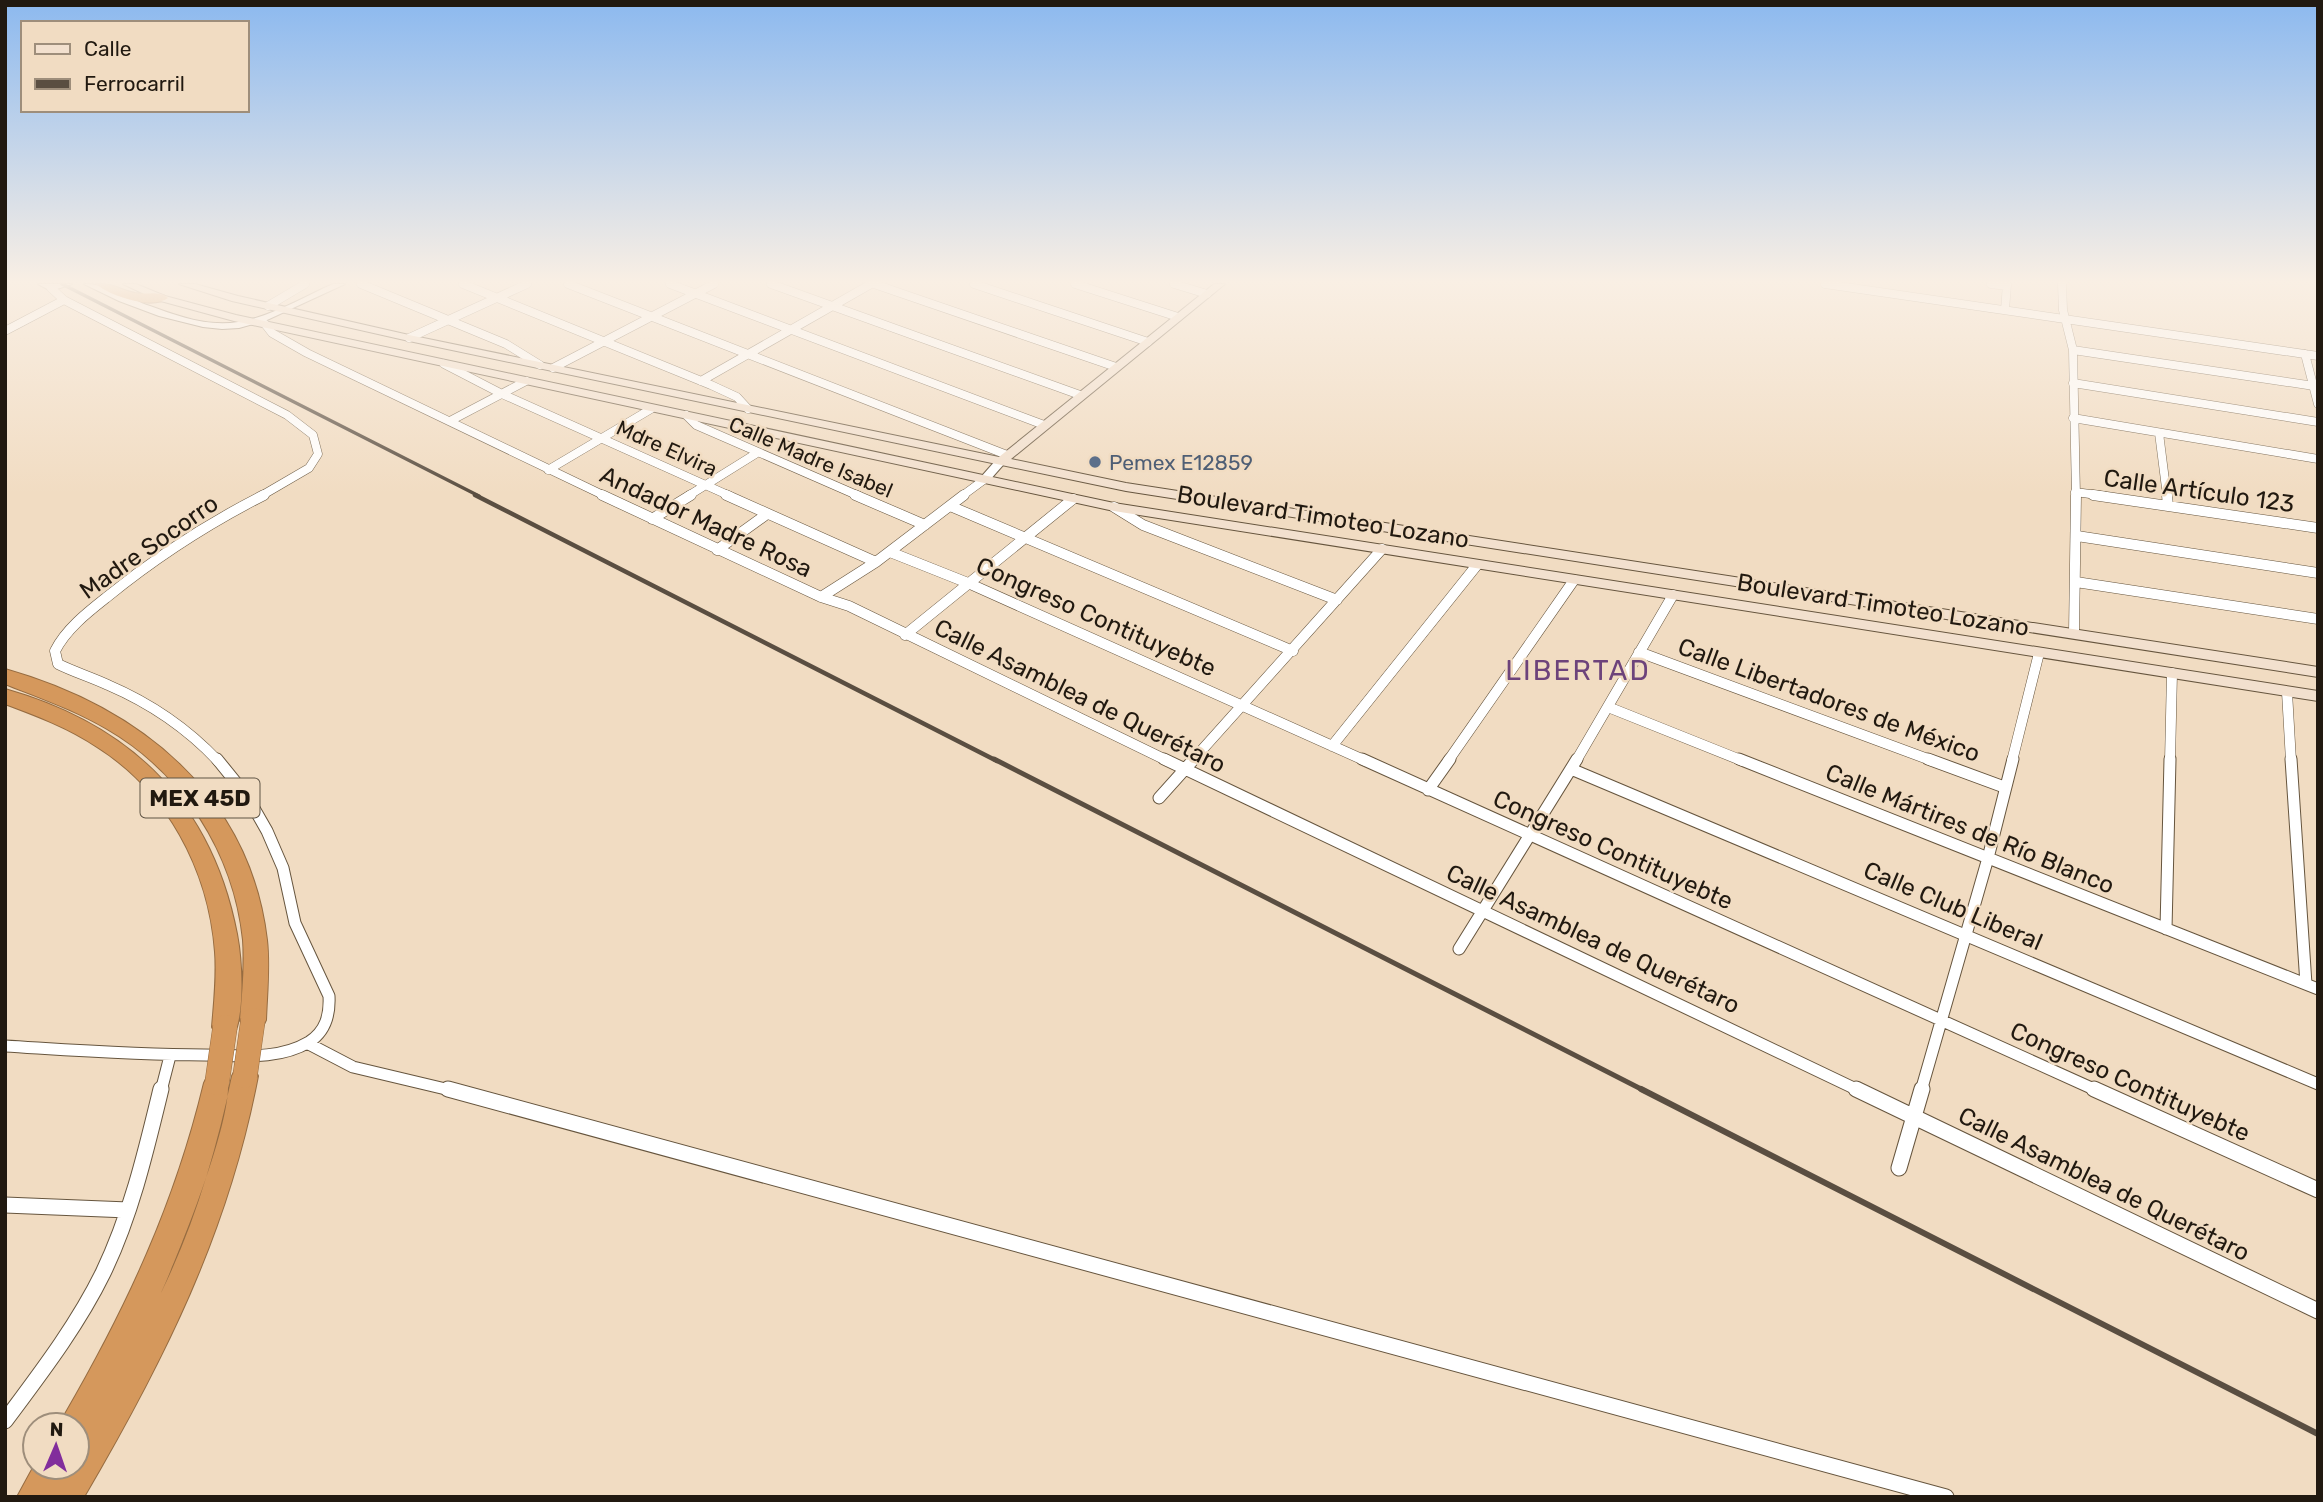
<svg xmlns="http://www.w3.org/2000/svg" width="2323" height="1502" viewBox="0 0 2323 1502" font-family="Rubik,sans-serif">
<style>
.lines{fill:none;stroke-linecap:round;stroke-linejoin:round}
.minor-far3-casing{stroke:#66553e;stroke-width:9}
.minor-far2-casing{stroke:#66553e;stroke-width:11}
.minor-far1-casing{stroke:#66553e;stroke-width:13}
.minor-casing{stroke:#66553e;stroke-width:17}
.tertiary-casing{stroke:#66553e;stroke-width:2}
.secondary-casing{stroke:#66553e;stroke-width:2}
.motorway-casing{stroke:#966c41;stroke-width:2}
.minor-far3{stroke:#fff;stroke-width:8}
.minor-far2{stroke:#fff;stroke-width:10}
.minor-far1{stroke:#fff;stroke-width:11}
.minor{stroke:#fff;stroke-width:15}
.tertiary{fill:#fff;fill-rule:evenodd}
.secondary{fill:#f2e0ce;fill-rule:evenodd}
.motorway{fill:#d5985c;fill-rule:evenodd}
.rail-far3{stroke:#5a4e41;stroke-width:3.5}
.rail-far2{stroke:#5a4e41;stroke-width:4.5}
.rail-far1{stroke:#5a4e41;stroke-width:5}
.rail{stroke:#5a4e41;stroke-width:6}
.motorway-bridge-casing{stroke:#966c41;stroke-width:25;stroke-linecap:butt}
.motorway-bridge{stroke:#d5985c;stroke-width:24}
.service-dot{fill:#5c6f8a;stroke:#f1dcc2;stroke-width:2.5}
.labels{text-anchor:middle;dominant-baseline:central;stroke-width:5;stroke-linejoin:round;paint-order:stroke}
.far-street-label{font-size:21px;fill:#211910;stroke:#f1dcc2}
.far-service-label{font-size:21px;fill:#4e5e75;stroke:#f1dcc2;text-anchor:start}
.shield{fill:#f1dcc2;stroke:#5f5445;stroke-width:2}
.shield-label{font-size:23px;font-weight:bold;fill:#211910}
.street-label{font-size:24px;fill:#211910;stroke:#f1dcc2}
.quarter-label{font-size:28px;letter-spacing:2px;fill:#6d437b;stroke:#f1dcc2}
</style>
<rect width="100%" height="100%" fill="#f1dcc2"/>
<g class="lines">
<defs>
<path id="minor-far3" d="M 361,284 L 506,344 L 540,365
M 463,284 L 711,385 L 737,397 L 748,409
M 568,284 L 1007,455
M 670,284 L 1044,425
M 771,284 L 1080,395
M 874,284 L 1116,367
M 974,284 L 1148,342
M 1075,284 L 1178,317
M 1174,284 L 1207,294
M 1825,284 L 2318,356
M 1991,284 L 2007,286
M 2062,284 L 2063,310 L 2073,350 L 2076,496
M 51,288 L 64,300 L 287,415 L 313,435 L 318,454 L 309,468 L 261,496
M 268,306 L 305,284
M 2005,310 L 2007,284
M 265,324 L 272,333 L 307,353 L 605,496
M 5,331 L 64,300
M 409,338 L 527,284
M 2073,350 L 2314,386
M 2305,354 L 2318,404
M 444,364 L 502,394 L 730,496
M 553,368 L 714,284
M 701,381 L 871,284
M 2073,383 L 2318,422
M 686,415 L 696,425 L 859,496
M 2073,418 L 2318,459
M 450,421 L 526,381
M 2159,433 L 2167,496
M 548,470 L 651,409
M 2075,492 L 2105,496
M 688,496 L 757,453
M 962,496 L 985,479"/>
<path id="minor-far2" d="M 602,495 L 821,597 L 849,606 L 1168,761
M 726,495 L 876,562
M 855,495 L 925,525
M 2093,495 L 2318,528
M 2167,495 L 2168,506
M 950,506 L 1293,651
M 1114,507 L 1143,525 L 1337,600
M 652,519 L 691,495
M 2077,536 L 2318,573
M 717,550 L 767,514
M 890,552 L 968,583 L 1366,761
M 2076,582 L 2318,619
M 821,597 L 876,562 L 964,495
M 2074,633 L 2076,495
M 905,635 L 1073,499
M 1639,652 L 1933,761
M 2287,692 L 2291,761
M 1608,707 L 1743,761
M 1332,746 L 1477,565
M 218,761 C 187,728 150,703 108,685 C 91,677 74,672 58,664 L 55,651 C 66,629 88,612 107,597 C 156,557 207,524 264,495
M 1192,761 L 1382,549
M 1448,761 L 1574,580
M 1576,761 L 1673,595
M 2012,761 L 2039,653
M 2170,761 L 2172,673"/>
<path id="minor-far1" d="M 1164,759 L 1860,1091
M 1362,759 L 2098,1091
M 1739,759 L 2318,989
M 1928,759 L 2004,787
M 2291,759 L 2306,984
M 1571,769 L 2318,1084
M 1428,790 L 1450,759
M 1159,798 L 1194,759
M 2166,929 L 2170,759
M 1459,949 L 1577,759
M 307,1043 L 353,1067 L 454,1091
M 5,1046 C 71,1050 137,1055 204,1055 C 238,1055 277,1061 309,1042 C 326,1031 330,1015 329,996 L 295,923 L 283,868 L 267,831 L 247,796 L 217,759
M 161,1091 L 170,1056
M 1921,1091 L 1988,858 L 2013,759"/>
<path id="minor" d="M 448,1089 L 1946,1497
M 1856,1089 L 2318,1311
M 2094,1089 L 2318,1190
M 1899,1168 L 1922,1089
M 5,1205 L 128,1210
M 5,1421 C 40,1374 77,1326 103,1273 C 131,1215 146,1151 161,1089"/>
<path id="tertiary" d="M 38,284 L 72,284 L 51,291 Z
M 84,284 C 106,283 129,299 150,306 C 177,316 208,327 238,322 C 271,317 303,297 333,284 L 345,284 L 267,320 L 239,328 L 222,329 L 203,327 L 159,316 L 119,301 Z
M 1000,459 L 1005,462 L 1004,464 L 989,481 L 981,481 L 981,477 L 996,460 Z"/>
<path id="secondary" d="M 123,284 L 136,284 L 165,296 L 236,315 L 1114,503 L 2318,691 L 2318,701 L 1114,511 L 234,321 L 157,300 Z
M 179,284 L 195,284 L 238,296 L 409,335 L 999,457 L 1214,284 L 1225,284 L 1011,459 L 1126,483 L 2318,667 L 2318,677 L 1126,491 L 409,341 L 232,301 Z"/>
<path id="motorway" d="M 96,284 C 116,284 118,289 135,293 C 146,295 159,290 168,298 C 152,310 110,296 96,284 Z
M 5,669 C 139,707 250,795 267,940 C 270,966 267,993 266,1020 L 262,1028 L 253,1031 L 244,1028 L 240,1020 C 242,994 245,967 243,940 C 234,853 183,773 107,729 C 75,710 40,698 5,684 Z
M 5,689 C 132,725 212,804 237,934 C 242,960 245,1012 234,1035 L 225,1038 L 216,1035 L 212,1027 C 214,1002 217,977 215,952 C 209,870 167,791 97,747 C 69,728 37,716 5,704 Z
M 245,1064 L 254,1068 L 258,1076 C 228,1233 164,1360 84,1497 L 17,1497 L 35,1464 L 35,1467 L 77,1467 L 77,1446 L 82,1438 L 77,1440 L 77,1425 L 60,1425 L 65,1414 C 127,1307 175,1204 204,1083 L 208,1075 L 217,1071 L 226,1075 C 240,1105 177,1257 161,1293 C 195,1224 216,1151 232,1076 L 236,1068 Z"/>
</defs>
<!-- minor-far3 casing -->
<use href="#minor-far3" class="minor-far3-casing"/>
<!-- minor-far2 casing -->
<use href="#minor-far2" class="minor-far2-casing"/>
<!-- minor-far1 casing -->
<use href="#minor-far1" class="minor-far1-casing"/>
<!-- minor casing -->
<use href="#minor" class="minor-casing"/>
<!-- tertiary casing -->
<use href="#tertiary" class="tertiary-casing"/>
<!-- secondary casing -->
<use href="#secondary" class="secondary-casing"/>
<!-- motorway casing -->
<use href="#motorway" class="motorway-casing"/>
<!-- minor-far3 -->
<use href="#minor-far3" class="minor-far3"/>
<!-- minor-far2 -->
<use href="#minor-far2" class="minor-far2"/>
<!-- minor-far1 -->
<use href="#minor-far1" class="minor-far1"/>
<!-- minor -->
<use href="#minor" class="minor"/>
<!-- tertiary -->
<use href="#tertiary" class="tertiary"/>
<!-- secondary -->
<use href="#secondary" class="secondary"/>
<!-- motorway -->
<use href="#motorway" class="motorway"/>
<!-- rail-far3 -->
<path class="rail-far3" d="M 62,284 L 479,496"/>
<!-- rail-far2 -->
<path class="rail-far2" d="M 475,495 L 997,761"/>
<!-- rail-far1 -->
<path class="rail-far1" d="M 994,759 L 1645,1091"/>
<!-- rail -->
<path class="rail" d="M 1641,1089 L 2318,1434"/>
<defs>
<path id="motorway-bridge" d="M 245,1076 L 253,1020
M 217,1083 L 225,1027"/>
</defs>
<!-- motorway-bridge casing -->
<use href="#motorway-bridge" class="motorway-bridge-casing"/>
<!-- motorway-bridge -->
<use href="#motorway-bridge" class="motorway-bridge"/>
</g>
<!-- sky -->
<linearGradient id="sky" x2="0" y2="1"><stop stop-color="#8cb9ef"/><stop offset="0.57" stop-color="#f9efe4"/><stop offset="1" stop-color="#f9efe4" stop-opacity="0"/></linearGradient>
<rect width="2323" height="494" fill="url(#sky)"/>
<!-- markers -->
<circle class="service-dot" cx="1095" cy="462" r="7"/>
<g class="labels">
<!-- far-street labels -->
<g class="far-street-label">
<text transform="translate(667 448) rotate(24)">Mdre Elvira</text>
<text transform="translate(811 457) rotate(23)">Calle Madre Isabel</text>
</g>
<!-- far-service labels -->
<g class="far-service-label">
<text x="1109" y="462">Pemex E12859</text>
</g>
<!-- shield labels -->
<rect class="shield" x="140.5" y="778.5" width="119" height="39" rx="5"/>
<g class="shield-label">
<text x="200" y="798">MEX 45D</text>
</g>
<!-- street labels -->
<g class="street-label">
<text transform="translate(2199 491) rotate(8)">Calle Artículo 123</text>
<text transform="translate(1323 517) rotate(9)">Boulevard Timoteo Lozano</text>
<text transform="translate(706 522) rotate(25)">Andador Madre Rosa</text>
<text transform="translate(149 547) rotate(-35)">Madre Socorro</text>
<text transform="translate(1883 605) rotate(9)">Boulevard Timoteo Lozano</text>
<text transform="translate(1096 617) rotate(24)">Congreso Contituyebte</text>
<text transform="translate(1080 696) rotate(26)">Calle Asamblea de Querétaro</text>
<text transform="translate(1829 700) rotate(20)">Calle Libertadores de México</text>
<text transform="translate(1970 829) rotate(22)">Calle Mártires de Río Blanco</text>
<text transform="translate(1613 850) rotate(24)">Congreso Contituyebte</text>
<text transform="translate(1953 906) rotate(23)">Calle Club Liberal</text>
<text transform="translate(1593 939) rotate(25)">Calle Asamblea de Querétaro</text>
<text transform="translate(2130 1082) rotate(24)">Congreso Contituyebte</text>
<text transform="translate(2104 1184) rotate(26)">Calle Asamblea de Querétaro</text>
</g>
<!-- quarter labels -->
<g class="quarter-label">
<text x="1578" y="670">LIBERTAD</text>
</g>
</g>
<!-- border -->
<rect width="2323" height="1502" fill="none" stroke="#211910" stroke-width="14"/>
<!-- legend -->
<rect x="21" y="21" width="228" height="91" fill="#f1dcc2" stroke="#9e8e7b" stroke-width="2"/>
<rect x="35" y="44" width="35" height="10" fill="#f2e0ce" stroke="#9e8e7b" stroke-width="2"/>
<text x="84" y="56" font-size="21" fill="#211910">Calle</text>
<rect x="35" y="79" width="35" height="10" fill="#5a4e41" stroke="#9e8e7b" stroke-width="2"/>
<text x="84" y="91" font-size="21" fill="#211910">Ferrocarril</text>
<!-- north arrow -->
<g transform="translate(56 1446) rotate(2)"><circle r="33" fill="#f1dcc2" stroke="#9e8e7b" stroke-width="2"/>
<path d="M0-5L12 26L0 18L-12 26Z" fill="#822d9c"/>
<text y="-10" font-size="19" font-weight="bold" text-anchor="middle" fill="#211910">N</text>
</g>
</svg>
